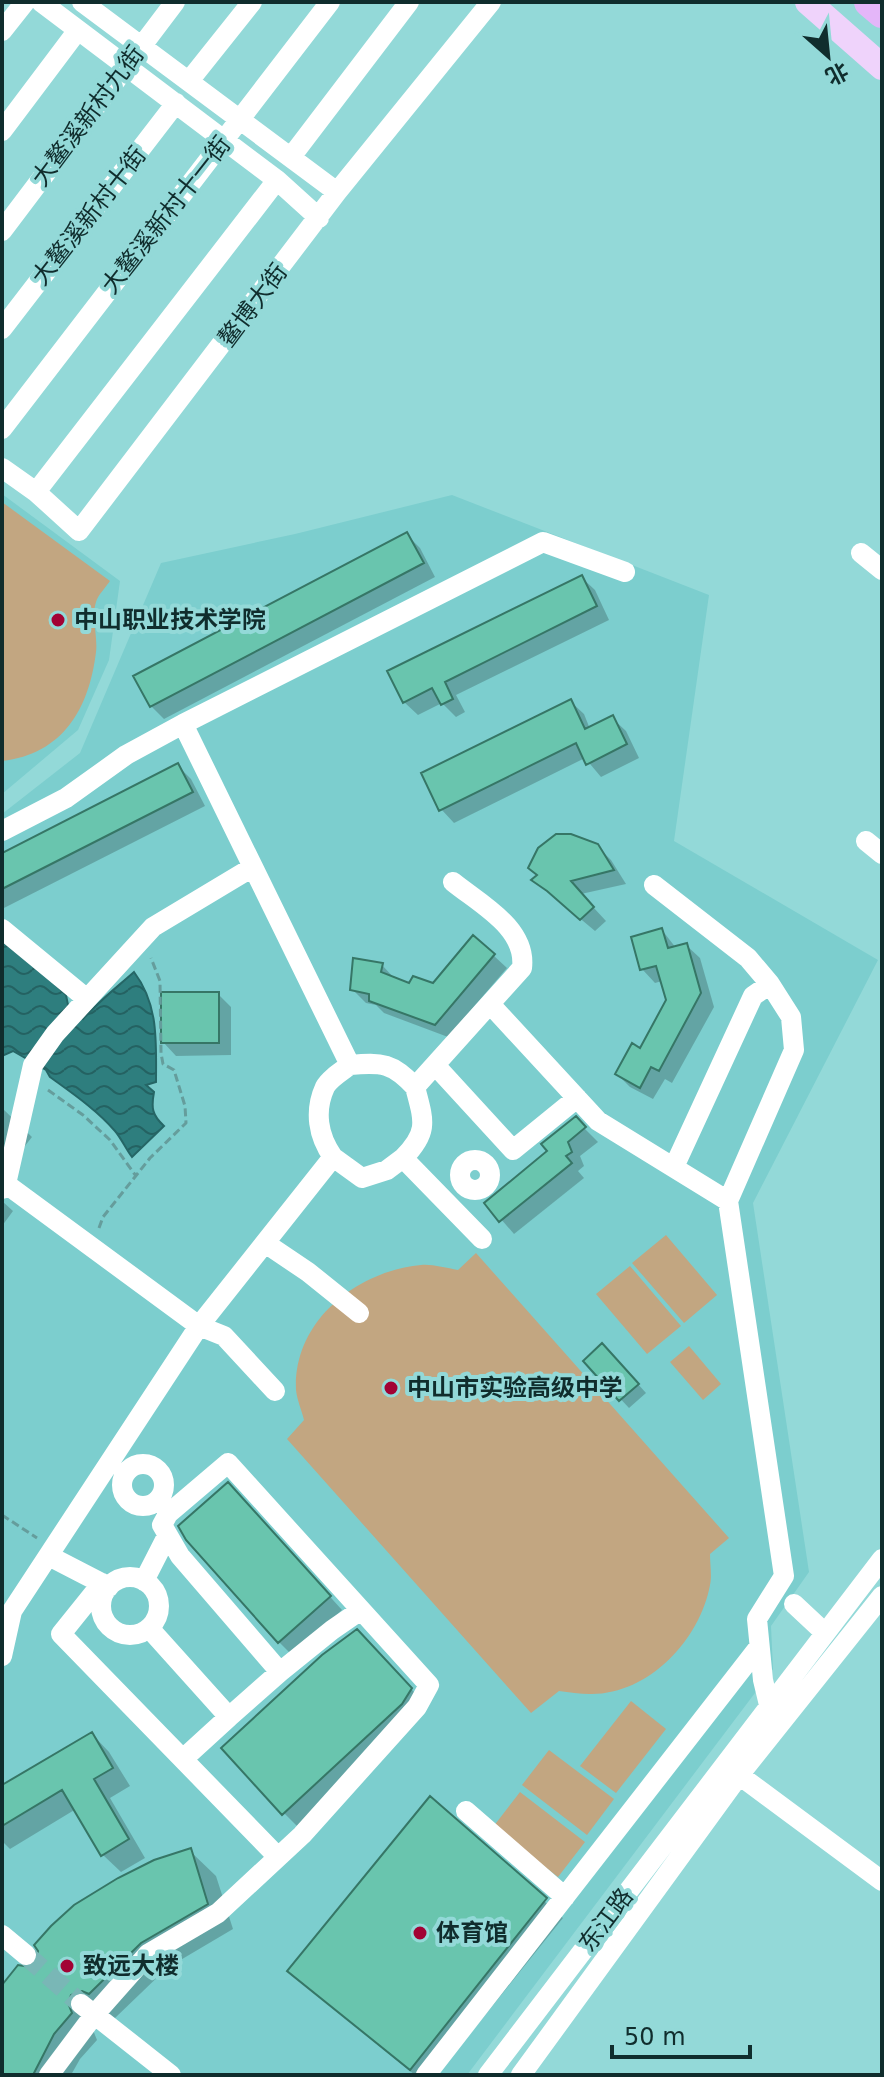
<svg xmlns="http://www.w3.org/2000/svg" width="884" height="2077" viewBox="0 0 884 2077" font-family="'DejaVu Sans','Noto Sans SC',sans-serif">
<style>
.built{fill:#7ccece}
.green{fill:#c2a681}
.water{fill:url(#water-waves);stroke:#256666;stroke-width:2}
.shadow{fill:#0003}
.building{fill:#69c5ae;stroke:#367666;stroke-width:2}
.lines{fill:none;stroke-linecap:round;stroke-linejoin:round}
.minor-tunnel{stroke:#79b7b6;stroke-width:20;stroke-dasharray:20 10;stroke-linecap:butt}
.path{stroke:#659d9c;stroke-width:3;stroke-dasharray:8 4;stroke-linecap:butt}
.minor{stroke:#fff;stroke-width:20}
.major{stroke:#efd3fb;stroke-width:26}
.highway{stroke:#e4b6f9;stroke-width:30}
.poi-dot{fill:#a20234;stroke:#93d9d8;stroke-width:3}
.labels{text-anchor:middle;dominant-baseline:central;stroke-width:8;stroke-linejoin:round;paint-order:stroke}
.street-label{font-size:24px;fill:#102d2d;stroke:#93d9d8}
.poi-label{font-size:24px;font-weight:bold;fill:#102d2d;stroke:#93d9d8;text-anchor:start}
</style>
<defs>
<pattern id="water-waves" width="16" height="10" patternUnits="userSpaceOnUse" patternTransform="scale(2)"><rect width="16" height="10" fill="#2e7e7e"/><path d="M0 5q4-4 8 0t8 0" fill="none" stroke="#246262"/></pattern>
</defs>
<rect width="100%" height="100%" fill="#93d9d8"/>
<!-- built -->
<path class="built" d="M 2,494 L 120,581 L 109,660 L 78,730 L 2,794 Z
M 452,495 L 709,595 L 674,841 L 878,960 L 753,1203 L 809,1572 L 771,1626 L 773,1669 L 467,2075 L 2,2075 L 2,814 L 80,753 L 161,563 L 295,534 Z"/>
<!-- green -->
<path class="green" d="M 2,502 L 110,581 C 106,587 98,595 96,602 C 91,617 98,637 96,652 C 89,709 63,754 2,761 Z
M 666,1235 L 717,1295 L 684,1323 L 632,1263 Z
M 476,1253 L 729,1538 L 710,1554 C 710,1564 712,1576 710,1585 C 700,1640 648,1695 590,1694 C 580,1694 569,1692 559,1691 L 531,1713 L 287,1439 L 304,1420 C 302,1411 297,1400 296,1390 C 293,1321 357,1271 421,1265 C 432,1264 446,1268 458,1270 Z
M 630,1266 L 681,1326 L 647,1354 L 596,1294 Z
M 689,1346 L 721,1384 L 703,1400 L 670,1362 Z
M 631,1701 L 666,1729 L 616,1793 L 580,1766 Z
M 549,1750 L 614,1799 L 587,1835 L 522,1785 Z
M 520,1792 L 585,1842 L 558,1877 L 493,1827 Z"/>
<!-- water -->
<path class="water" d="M 2,941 L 49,978 L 66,995 L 68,1005 L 83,1019 C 99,1001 116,988 134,972 C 159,1005 156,1042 156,1082 L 146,1085 L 154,1092 C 151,1108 152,1115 164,1126 L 132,1157 C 126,1149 121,1138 115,1131 C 97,1110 72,1093 50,1077 L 46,1070 L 13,1051 L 2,1056 Z"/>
<!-- shadow -->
<path class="shadow" d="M 407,535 L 420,548 L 435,577 L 164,719 L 151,706 Z
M 581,577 L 595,590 L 609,620 L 456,695 L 465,712 L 456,717 L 442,703 L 418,715 L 404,702 Z
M 570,701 L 584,714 L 590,729 L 612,718 L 626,731 L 639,758 L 601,777 L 585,758 L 454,823 L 441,809 Z
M 178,766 L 191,779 L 205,806 L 2,909 L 2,855 Z
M 597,846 L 611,860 L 626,884 L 581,894 L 606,921 L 595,931 L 534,880 Z
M 662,930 L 676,948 L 686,945 L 700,958 L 714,1007 L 672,1083 L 665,1079 L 653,1099 L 630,1087 L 617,1074 L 641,1050 L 668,1000 L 662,981 L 655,983 L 642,969 Z
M 493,955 L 507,968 L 448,1037 L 384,1013 L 376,1005 L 366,1003 L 353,990 L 382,965 L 395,979 L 410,986 L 433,985 Z
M 218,994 L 231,1007 L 231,1055 L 176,1056 L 163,1042 Z
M 2,1108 L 32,1137 L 2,1175 Z
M 575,1119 L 598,1142 L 580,1156 L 584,1166 L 578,1171 L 584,1178 L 514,1234 L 487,1203 L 550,1152 Z
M 2,1201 L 13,1211 L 2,1226 Z
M 611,1354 L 646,1393 L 629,1408 L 585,1361 Z
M 241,1498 L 342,1610 L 292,1655 L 279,1642 Z
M 370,1644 L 424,1703 L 297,1826 L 284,1813 Z
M 92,1734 L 109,1752 L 130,1786 L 110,1798 L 145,1858 L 121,1872 L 103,1855 L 76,1809 L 10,1849 L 2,1841 L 2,1787 Z
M 430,1799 L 563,1918 L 437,2075 L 415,2075 L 308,1988 L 290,1971 Z
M 190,1851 L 216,1876 L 233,1929 L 167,1968 L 115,2018 L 109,2016 L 93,2030 L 97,2040 L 80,2059 L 71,2075 L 2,2075 L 2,1990 Z"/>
<!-- building -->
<path class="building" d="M 407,532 L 424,563 L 150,707 L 133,676 Z
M 582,575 L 597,606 L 445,682 L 453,699 L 441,705 L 432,688 L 403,703 L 387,671 Z
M 571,699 L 585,729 L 613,715 L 627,744 L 586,765 L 576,743 L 439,811 L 421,773 Z
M 178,763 L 193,792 L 2,889 L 2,853 Z
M 556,834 L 571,834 L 598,844 L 614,870 L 571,881 L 594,907 L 580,920 L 547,891 L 531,880 L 537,875 L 528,868 L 538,848 Z
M 662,928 L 668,948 L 687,943 L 701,993 L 659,1071 L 651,1067 L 640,1088 L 615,1074 L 632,1043 L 640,1048 L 666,1000 L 656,966 L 640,970 L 631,937 Z
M 473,935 L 495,954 L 435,1025 L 369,1001 L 369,994 L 350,990 L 353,958 L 383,963 L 381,972 L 409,983 L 413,976 L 433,983 Z
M 161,992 L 219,992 L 219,1043 L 161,1043 Z
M 576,1116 L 586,1127 L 568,1142 L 572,1152 L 566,1156 L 572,1163 L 499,1222 L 484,1203 L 547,1151 L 541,1144 Z
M 602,1343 L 639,1384 L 619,1401 L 583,1361 Z
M 228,1482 L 331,1596 L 278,1643 L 186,1540 L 178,1526 Z
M 357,1629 L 412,1688 L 402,1704 L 282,1815 L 221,1748 L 322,1655 Z
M 92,1732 L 113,1768 L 94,1779 L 129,1839 L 101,1856 L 62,1790 L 2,1826 L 2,1785 Z
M 430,1796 L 547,1898 L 410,2070 L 287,1971 Z
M 191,1848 L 208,1904 L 141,1943 L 89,1994 L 82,1991 L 71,1995 L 68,2003 L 72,2013 L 54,2034 L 33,2075 L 2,2075 L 2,1985 L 18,1965 L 30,1967 L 36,1963 L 38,1951 L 34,1945 L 51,1926 L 74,1905 L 118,1878 L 154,1860 Z"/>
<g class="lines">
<!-- minor-tunnel -->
<path class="minor-tunnel" d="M 26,1955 L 81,2004"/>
<!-- path -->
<path class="path" d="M 48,1090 L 83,1115 L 110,1140 L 136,1176
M 99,1228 L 103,1217 L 150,1158 L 186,1123 L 185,1106 L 174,1070 L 163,1064 L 161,1053 L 160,981 L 151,958
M 2,1515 L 37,1538"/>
<!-- minor -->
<path class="minor" d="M 41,2 L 277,180 L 319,218
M 82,2 L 337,192
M 2,31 L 25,2
M 189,81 L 252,2
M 2,131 L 78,30
M 291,157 L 409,2
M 2,231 L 175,2
M 2,329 L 176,103
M 2,429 L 330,2
M 2,468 L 36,492 L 79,531 L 337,192 L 491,2
M 36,492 L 277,180
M 861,553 L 882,570
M 2,831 L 66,798 L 126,755 L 183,724
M 866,841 L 882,854
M 253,867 L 183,724 L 543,542 L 625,572
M 654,885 L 748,958 L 770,984
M 2,929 L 87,999
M 490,1004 L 598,1121 L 728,1201
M 350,1065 C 382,1062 393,1063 415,1087 L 522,968 C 527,928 480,904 453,882
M 435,1065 L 513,1150 L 577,1098
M 333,1157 L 362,1178 L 387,1170 L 403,1158 L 482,1239
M 403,1158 C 429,1132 424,1121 415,1087
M460 1175a15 15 0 1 1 30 0a15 15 0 1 1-30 0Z
M 674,1167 L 753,996 L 770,984 L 791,1017 L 794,1050 L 728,1201 L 784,1576 L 757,1619 L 763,1680 L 769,1705
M 2,1181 L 6,1184 L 33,1065 L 55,1034 L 153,927 L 253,867 L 350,1065 C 342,1071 329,1079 325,1087 C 314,1111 318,1136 333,1157 L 199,1326 L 12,1611 L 2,1620
M 2,1189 L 6,1184 L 199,1326 L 224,1336 L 275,1391
M 265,1243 L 308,1272 L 359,1313
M122 1485a21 21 0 1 1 42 0a21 21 0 1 1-42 0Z
M 49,1556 L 109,1587
M101 1606a29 29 0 1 1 58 0a29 29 0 1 1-58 0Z
M 144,1581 L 167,1536
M 102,1583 L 61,1634 L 278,1857
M 794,1604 L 825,1633
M 149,1628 L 229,1717 L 280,1672
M 2,1656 L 12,1611
M 183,1759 L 229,1717
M 731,1769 L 882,1881
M 466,1811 L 565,1897
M 2,1935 L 26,1955
M 81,2004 L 171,2075
M 49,2075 L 94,2015 L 148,1954 L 218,1913 L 302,1835 L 417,1707 L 429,1685 L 228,1463 L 168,1514 L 162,1525 L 180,1556 L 280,1672 L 332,1630 L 361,1610
M 426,2075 L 759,1647
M 488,2075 L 882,1559
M 521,2075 L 740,1774 L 882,1596"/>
<!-- major -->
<path class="major" d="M 808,2 L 882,67"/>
<!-- highway -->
<path class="highway" d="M 869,2 L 882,13"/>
</g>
<!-- markers -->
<g class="poi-dot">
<circle cx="58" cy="620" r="8"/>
<circle cx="391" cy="1388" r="8"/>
<circle cx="420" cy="1933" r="8"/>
<circle cx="67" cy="1966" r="8"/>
</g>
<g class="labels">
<!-- street labels -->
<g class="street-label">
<text transform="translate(88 116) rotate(-53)">大鳌溪新村九街</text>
<text transform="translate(166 215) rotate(-52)">大鳌溪新村十一街</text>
<text transform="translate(89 216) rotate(-52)">大鳌溪新村十街</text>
<text transform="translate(253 305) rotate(-53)">鳌博大街</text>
<text transform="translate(606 1920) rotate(-53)">东江路</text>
</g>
<!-- poi labels -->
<g class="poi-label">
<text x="74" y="620">中山职业技术学院</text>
<text x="407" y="1388">中山市实验高级中学</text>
<text x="436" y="1933">体育馆</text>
<text x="83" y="1966">致远大楼</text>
</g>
</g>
<!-- border -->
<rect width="884" height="2077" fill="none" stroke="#102d2d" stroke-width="8"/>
<!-- north arrow -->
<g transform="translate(828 56) rotate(153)" stroke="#93d9d8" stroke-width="6" paint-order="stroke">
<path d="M0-6L14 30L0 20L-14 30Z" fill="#102d2d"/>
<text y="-12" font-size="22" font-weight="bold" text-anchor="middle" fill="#102d2d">北</text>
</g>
<!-- scale -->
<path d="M612 2045v12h138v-12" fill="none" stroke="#102d2d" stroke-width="4"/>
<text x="624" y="2045" font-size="24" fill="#102d2d" stroke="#93d9d8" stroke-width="6" paint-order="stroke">50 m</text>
</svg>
